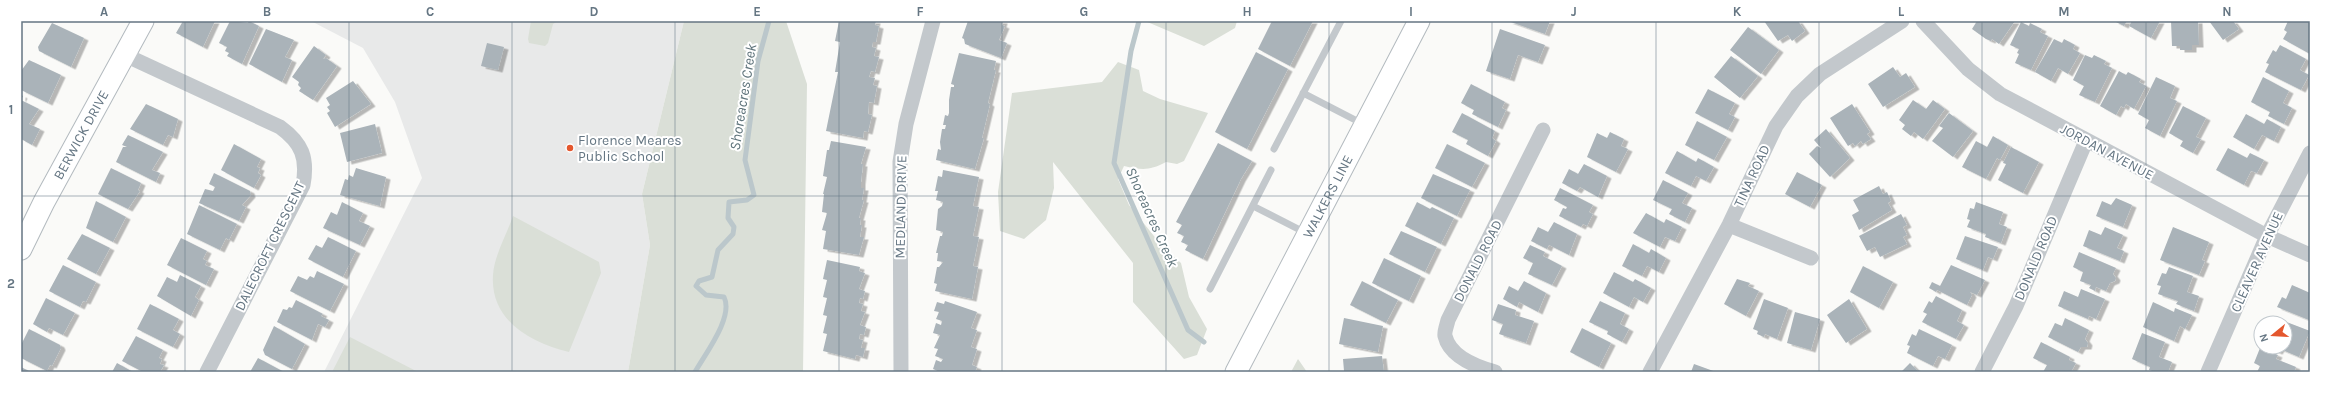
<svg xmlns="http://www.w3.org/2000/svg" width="2331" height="393" viewBox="0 0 2331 393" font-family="Karla,sans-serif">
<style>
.built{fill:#e8e9e9}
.green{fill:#dadfd7}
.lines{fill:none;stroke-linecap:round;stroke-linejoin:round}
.stream{stroke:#bbc7cb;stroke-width:5}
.building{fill:#aab3b9;filter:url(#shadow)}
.secondary-casing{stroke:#b3babf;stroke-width:23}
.lane{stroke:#c3c8cc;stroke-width:7}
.street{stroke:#c3c8cc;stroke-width:15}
.secondary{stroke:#fff;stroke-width:21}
.grid{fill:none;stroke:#657683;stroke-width:1;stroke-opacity:0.55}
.poi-dot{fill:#e4572e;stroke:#fff;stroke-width:1.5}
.labels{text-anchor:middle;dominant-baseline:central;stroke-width:4;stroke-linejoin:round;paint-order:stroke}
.street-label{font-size:14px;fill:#657683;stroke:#fff}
.poi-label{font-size:14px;fill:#657683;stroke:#fff;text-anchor:start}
.water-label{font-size:15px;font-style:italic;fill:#60757c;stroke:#fff}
.neatline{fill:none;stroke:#657683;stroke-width:1.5}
.grid-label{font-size:13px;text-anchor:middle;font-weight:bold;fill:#657683}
</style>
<defs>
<filter id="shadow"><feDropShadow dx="4.5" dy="2.5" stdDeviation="0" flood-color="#0004"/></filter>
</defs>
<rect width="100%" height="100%" fill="#fafaf8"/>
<!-- built -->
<path class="built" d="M 311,21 L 684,21 L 642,194 L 650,245 L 628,372 L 324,372 L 422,178 L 395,102 L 363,48 Z"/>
<!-- green -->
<path class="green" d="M 531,21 L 558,21 L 553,24 L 548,43 L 545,46 L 529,43 L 528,39 Z
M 684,21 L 786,21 L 807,84 L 803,372 L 628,372 L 650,245 L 642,194 Z
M 1145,21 L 1237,21 L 1235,28 L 1204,46 Z
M 1118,62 L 1139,70 L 1143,91 L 1160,99 L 1208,113 L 1184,161 L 1177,164 L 1166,162 C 1149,171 1142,170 1124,166 L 1118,179 L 1129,205 L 1162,246 L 1181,263 L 1189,297 L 1207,329 L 1197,355 L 1184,359 L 1133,302 L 1133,263 L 1053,162 L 1054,188 L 1046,220 L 1024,239 L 1000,231 L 998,192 L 1012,93 L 1102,82 Z
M 513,216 L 599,262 L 601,273 L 569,352 C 530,343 490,320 493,275 C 494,256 507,234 513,216 Z
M 350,337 L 418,372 L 332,372 Z
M 1298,359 L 1307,372 L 1291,372 Z"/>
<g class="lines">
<!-- stream -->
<path class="stream" d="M 1139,21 L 1131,51 L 1114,163 L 1188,330 L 1204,342
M 695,372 C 705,354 734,317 724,297 L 706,295 L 696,286 L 699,281 L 712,277 L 718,250 L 733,234 L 734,227 L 728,218 L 729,202 L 747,200 L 754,195 L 745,160 L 758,61 L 769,21"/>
</g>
<!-- building -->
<path class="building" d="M 183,21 L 215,21 L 203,47 L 176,33 Z
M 230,21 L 248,23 L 249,21 L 259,26 L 242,64 L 227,56 L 229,53 L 225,51 L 227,47 L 219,43 Z
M 839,21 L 876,21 L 875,25 L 879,26 L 876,42 L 873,42 L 872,47 L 876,48 L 874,56 L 879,57 L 875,72 L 871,71 L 869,77 L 875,78 L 873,85 L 877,86 L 874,103 L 869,102 L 868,114 L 872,115 L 868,132 L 864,131 L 863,138 L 826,131 L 838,72 L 835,72 L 840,42 L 835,41 Z
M 968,21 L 1003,21 L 1002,25 L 1005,26 L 999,40 L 1007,43 L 1001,58 L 965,44 L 964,39 L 962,38 Z
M 1272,21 L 1313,21 L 1290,66 L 1258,49 Z
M 1508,21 L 1550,21 L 1545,34 Z
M 1764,21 L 1798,21 L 1805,31 L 1792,41 L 1788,35 L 1778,41 Z
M 1977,21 L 2015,21 L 1999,44 L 1992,39 L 1991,41 L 1986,39 L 1972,29 Z
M 2114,21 L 2127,21 L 2124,26 Z
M 2132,21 L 2160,21 L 2151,38 L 2129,26 Z
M 2171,21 L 2198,21 L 2199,45 L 2192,45 L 2192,50 L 2180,50 L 2180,46 L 2172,46 Z
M 2209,21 L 2233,21 L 2239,29 L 2223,40 Z
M 2288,21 L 2310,21 L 2310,54 L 2283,39 L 2287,32 L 2284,30 Z
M 2021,22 L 2029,26 L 2030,23 L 2042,29 L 2040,32 L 2048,36 L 2031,70 L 2015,63 L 2019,54 L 2017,53 L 2019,49 L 2010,45 Z
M 52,23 L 84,38 L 71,67 L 39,51 L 38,47 Z
M 1748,27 L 1779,50 L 1761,74 L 1730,50 Z
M 266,29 L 294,40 L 285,57 L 292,60 L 282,82 L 249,64 Z
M 1500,29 L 1545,45 L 1538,62 L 1518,55 L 1510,79 L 1486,71 Z
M 2054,39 L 2062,43 L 2064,39 L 2075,45 L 2073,49 L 2080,53 L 2068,74 L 2058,68 L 2051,81 L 2035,72 Z
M 487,43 L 504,47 L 498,70 L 481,66 Z
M 2280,45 L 2306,59 L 2300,70 L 2309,75 L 2301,90 L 2265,72 L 2269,64 L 2266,63 L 2273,50 L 2276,52 Z
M 314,46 L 326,55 L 323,59 L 326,58 L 337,66 L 313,100 L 299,91 L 301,88 L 298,85 L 299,82 L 292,77 Z
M 1256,52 L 1288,69 L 1247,149 L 1215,132 Z
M 959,53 L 996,61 L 994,70 L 996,70 L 988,103 L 990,104 L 982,138 L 984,138 L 975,169 L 936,160 L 938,149 L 941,150 L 940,142 L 942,129 L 945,129 L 946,125 L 943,125 L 945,115 L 948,116 L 949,113 L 949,100 L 951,87 L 954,87 L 954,85 L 951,84 Z
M 2085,55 L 2092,58 L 2094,55 L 2106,61 L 2104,64 L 2112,68 L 2095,102 L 2079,95 L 2084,86 L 2073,80 Z
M 1731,56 L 1758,76 L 1740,98 L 1714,77 Z
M 29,60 L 61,75 L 48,103 L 21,90 L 21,71 Z
M 1893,67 L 1900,77 L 1906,73 L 1915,87 L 1883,107 L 1868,84 Z
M 2119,71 L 2126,75 L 2128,72 L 2141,79 L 2139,82 L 2146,86 L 2134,109 L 2126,104 L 2124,108 L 2121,106 L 2116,115 L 2100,106 Z
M 2156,77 L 2175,86 L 2170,98 L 2177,101 L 2160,136 L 2145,128 L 2149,120 L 2138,114 Z
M 2263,77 L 2289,91 L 2283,103 L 2292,108 L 2284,124 L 2268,116 L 2270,112 L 2251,102 Z
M 353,81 L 371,104 L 335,127 L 327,113 L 330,111 L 327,107 L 330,105 L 326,98 Z
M 1471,84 L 1505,102 L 1502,108 L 1506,110 L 1498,127 L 1472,114 L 1474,110 L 1461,103 Z
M 1708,89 L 1735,103 L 1729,114 L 1735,117 L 1728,130 L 1695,113 Z
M 21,95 L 23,96 L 21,100 L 39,109 L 29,124 L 40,129 L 32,145 L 21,139 Z
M 1913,100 L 1926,109 L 1933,100 L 1945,109 L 1923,139 L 1914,132 L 1911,136 L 1902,129 L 1905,125 L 1899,120 Z
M 146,104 L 178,119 L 173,137 L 168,135 L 163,145 L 130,129 Z
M 1852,104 L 1870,132 L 1867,134 L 1871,139 L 1863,144 L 1861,141 L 1855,146 L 1853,143 L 1848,146 L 1830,118 Z
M 2183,106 L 2206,118 L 2196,137 L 2201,139 L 2193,153 L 2180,146 L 2183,141 L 2169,133 Z
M 1462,113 L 1495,131 L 1492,138 L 1496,141 L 1488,156 L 1466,144 L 1468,140 L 1452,132 Z
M 1949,113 L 1973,131 L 1953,157 L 1932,141 L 1943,128 L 1939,126 Z
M 2246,114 L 2264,124 L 2267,119 L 2281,127 L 2274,141 L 2262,135 L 2254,149 L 2233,137 Z
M 1697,121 L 1727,137 L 1714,160 L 1685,145 Z
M 375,124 L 382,153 L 347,162 L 340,133 Z
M 1826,129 L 1850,158 L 1830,177 L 1809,154 L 1817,146 L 1821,148 L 1814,140 Z
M 1610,132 L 1624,139 L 1621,146 L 1628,149 L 1616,172 L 1587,157 L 1597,133 L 1607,138 Z
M 128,135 L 163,152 L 152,170 L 160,173 L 156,182 L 116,162 L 123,147 L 127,147 L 122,145 Z
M 1993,136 L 2008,145 L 2000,160 L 1997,158 L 1986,179 L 1962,167 L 1976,141 L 1987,147 Z
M 831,141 L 866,147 L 861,164 L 863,164 L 861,182 L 861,188 L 864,188 L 862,200 L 864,200 L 859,218 L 861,218 L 860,225 L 862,225 L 860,237 L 864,237 L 859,255 L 823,249 L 826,231 L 822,230 L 827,213 L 822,212 L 824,194 L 823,194 L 827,177 L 823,176 L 827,150 L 829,150 Z
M 1218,143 L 1252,161 L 1241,179 L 1203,259 L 1185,250 L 1188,245 L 1181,242 L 1184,236 L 1177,233 L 1182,225 L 1176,222 Z
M 234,144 L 261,159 L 257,167 L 260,168 L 258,173 L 261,175 L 254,188 L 221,170 Z
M 1447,144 L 1485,163 L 1472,187 L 1435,168 Z
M 2011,147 L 2039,162 L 2023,193 L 1998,180 L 2006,164 L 2003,163 Z
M 2228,148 L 2247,158 L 2250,153 L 2264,160 L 2257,173 L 2251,171 L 2244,185 L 2216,170 Z
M 1677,151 L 1696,162 L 1698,158 L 1714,167 L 1706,181 L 1696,176 L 1691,186 L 1665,173 Z
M 1584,164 L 1607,176 L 1598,197 L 1580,187 L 1577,191 L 1562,183 L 1569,169 L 1578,174 Z
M 111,168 L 141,183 L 138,190 L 140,191 L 128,209 L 98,194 Z
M 356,168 L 386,177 L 380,206 L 340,195 L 345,179 L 348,180 L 349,175 L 353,177 Z
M 943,170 L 979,177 L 973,206 L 979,207 L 973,236 L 979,237 L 973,266 L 978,267 L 972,299 L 935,291 L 937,284 L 934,283 L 937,267 L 939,267 L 943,262 L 937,261 L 938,253 L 936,253 L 940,236 L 942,236 L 943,232 L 936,230 L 938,209 L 942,206 L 943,202 L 936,200 L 938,191 L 935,191 L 938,176 L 942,177 Z
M 1797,172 L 1822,185 L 1810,207 L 1785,194 Z
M 214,173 L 250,191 L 251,195 L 242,205 L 246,207 L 239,221 L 199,203 L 205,189 L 213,191 L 215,187 L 209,184 Z
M 1433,174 L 1470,190 L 1457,216 L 1421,198 Z
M 1663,180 L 1688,193 L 1682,203 L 1692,208 L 1685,222 L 1669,214 L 1672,209 L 1653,200 Z
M 1879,186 L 1883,194 L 1887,192 L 1891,201 L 1888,203 L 1892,210 L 1859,230 L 1852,215 L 1859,211 L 1853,200 Z
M 1560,188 L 1593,205 L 1589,212 L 1593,214 L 1587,226 L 1583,224 L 1581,227 L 1559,216 L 1563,208 L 1566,209 L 1567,207 L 1554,200 Z
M 2116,198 L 2132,205 L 2123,227 L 2096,216 L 2102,201 L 2111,205 Z
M 96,201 L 126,217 L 113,242 L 86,228 Z
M 342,202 L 363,213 L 359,221 L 370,226 L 360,245 L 323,228 L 331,212 L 337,215 Z
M 1417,202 L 1430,209 L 1432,207 L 1454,218 L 1441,244 L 1405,226 Z
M 1976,202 L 2003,212 L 1999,224 L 2007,227 L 2001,243 L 1985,237 L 1986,234 L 1967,227 L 1970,220 L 1967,219 L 1970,208 L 1974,209 Z
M 199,205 L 237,224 L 229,240 L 226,238 L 220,250 L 187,234 Z
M 1646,213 L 1664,223 L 1666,219 L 1682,227 L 1675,241 L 1665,237 L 1660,247 L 1633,233 Z
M 1901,214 L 1907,225 L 1903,227 L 1907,235 L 1903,237 L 1907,244 L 1880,257 L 1875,247 L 1867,251 L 1859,236 Z
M 1554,222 L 1577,234 L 1569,255 L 1549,245 L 1547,249 L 1531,241 L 1538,227 L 1548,232 Z
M 2105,227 L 2123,235 L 2117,248 L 2124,251 L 2120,261 L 2083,246 L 2089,230 L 2101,235 Z
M 2173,227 L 2209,242 L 2202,260 L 2205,261 L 2199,275 L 2160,260 Z
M 1401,231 L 1437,247 L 1425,272 L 1389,254 Z
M 82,234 L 110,248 L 96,274 L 67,259 Z
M 1965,236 L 1998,247 L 1993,259 L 1988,257 L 1983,270 L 1956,259 Z
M 328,237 L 356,251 L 343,277 L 308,259 L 316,245 L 322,248 Z
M 181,238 L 207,251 L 203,259 L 207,261 L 205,265 L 214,269 L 206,285 L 167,265 Z
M 1633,244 L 1649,253 L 1651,249 L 1666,258 L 1659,272 L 1647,266 L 1642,276 L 1622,266 Z
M 1530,245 L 1545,252 L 1543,256 L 1562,266 L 1552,285 L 1528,274 L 1533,263 L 1523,258 Z
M 2079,252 L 2116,268 L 2113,274 L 2116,278 L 2115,281 L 2110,283 L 2106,291 L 2096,287 L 2095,291 L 2089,288 L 2091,285 L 2080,281 L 2083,272 L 2073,267 Z
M 1384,258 L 1421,276 L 1409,301 L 1372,283 Z
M 827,260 L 860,267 L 859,271 L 865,273 L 859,289 L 865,291 L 863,299 L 860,298 L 859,303 L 863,304 L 861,311 L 865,312 L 860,325 L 866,327 L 864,335 L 860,334 L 859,339 L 863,340 L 861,348 L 865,348 L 863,357 L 856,355 L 855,359 L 823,351 L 827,334 L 823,333 L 827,316 L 823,315 L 827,298 L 823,297 L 827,280 L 823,279 Z
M 63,265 L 96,282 L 86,302 L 83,301 L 80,307 L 49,291 Z
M 1951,265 L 1985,280 L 1977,295 L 1970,292 L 1972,295 L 1967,305 L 1937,290 L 1936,292 L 1929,288 L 1932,282 L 1940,286 Z
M 1863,266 L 1893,282 L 1879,308 L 1850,292 Z
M 2169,267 L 2193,276 L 2187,292 L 2199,296 L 2194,311 L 2176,304 L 2178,301 L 2158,294 L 2161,286 L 2157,285 L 2162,273 L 2166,274 Z
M 317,271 L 344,284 L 330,311 L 290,291 L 298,276 L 307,280 L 310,276 L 314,278 Z
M 1614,272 L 1633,282 L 1635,279 L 1651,288 L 1643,302 L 1634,297 L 1629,307 L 1603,293 Z
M 180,275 L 201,286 L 195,297 L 199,300 L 191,316 L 157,296 L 167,277 L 177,282 Z
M 1737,279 L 1750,283 L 1748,286 L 1759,291 L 1746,316 L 1724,304 Z
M 1362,281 L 1398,300 L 1386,323 L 1350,305 Z
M 1524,281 L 1546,293 L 1538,312 L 1519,302 L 1517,307 L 1503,299 L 1509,286 L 1518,291 Z
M 2292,285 L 2310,293 L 2309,320 L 2277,307 L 2282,297 L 2286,299 Z
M 2081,289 L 2105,299 L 2096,319 L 2089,316 L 2088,319 L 2058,306 L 2064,291 L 2078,297 Z
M 1936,296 L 1962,310 L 1957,321 L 1964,325 L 1956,339 L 1922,322 L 1927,314 L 1923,312 L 1929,301 L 1932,303 Z
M 46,298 L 75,313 L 63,335 L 49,328 L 47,332 L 33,324 Z
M 1764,299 L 1788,308 L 1777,339 L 1765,334 L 1764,337 L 1757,334 L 1758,331 L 1753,329 Z
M 1849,299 L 1867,329 L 1846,343 L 1827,315 Z
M 296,300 L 323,314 L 321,316 L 329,320 L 325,327 L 318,324 L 312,340 L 277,322 L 283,309 L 287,310 L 289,307 L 292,308 Z
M 945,301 L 977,312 L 971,328 L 977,330 L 971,347 L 977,349 L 972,365 L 977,367 L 975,372 L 940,372 L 933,369 L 936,360 L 941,362 L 943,359 L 935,356 L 938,349 L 934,348 L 940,335 L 933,333 L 936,323 L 941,325 L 942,321 L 936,319 L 939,312 L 934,311 L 937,302 L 944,304 Z
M 1600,301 L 1625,313 L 1620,324 L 1629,329 L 1622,342 L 1607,334 L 1608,331 L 1589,322 Z
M 2153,302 L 2174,312 L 2175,308 L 2192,315 L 2185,329 L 2180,326 L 2174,341 L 2143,327 Z
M 150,304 L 179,319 L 173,330 L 180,334 L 173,347 L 137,329 Z
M 1498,304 L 1516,310 L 1515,315 L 1534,321 L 1526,343 L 1499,334 L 1503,324 L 1492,320 Z
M 1795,312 L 1820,319 L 1811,350 L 1787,343 Z
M 1344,318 L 1383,326 L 1378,352 L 1339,344 Z
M 2065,318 L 2089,330 L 2085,339 L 2088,343 L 2087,347 L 2081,347 L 2078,352 L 2048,337 L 2055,323 L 2062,326 Z
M 2279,319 L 2310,331 L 2299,357 L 2280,349 L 2278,352 L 2266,347 L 2285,347 L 2285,323 L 2277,323 Z
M 274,326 L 305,344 L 292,369 L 265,355 L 263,350 Z
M 1582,328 L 1611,343 L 1599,367 L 1570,352 Z
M 29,329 L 60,345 L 61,348 L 52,366 L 50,365 L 47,371 L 21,358 L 21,345 Z
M 1919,329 L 1952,345 L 1945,359 L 1938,356 L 1933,366 L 1907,353 L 1910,346 L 1907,345 L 1912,334 L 1916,336 Z
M 2142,333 L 2165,342 L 2159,357 L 2172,362 L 2168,372 L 2155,372 L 2149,370 L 2150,367 L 2132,359 Z
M 136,336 L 163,350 L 159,358 L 162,359 L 160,364 L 164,365 L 160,372 L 143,372 L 122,361 Z
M 2041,342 L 2070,357 L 2069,360 L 2076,363 L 2071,372 L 2043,372 L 2047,365 L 2033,358 Z
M 2260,348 L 2278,355 L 2276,359 L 2296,367 L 2294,372 L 2257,372 L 2260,366 L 2254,363 Z
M 1382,356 L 1384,372 L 1344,371 L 1343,359 Z
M 258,358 L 284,372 L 250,372 Z
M 117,363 L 133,372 L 112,372 Z
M 1910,363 L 1919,372 L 1901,372 Z
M 1694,364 L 1716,372 L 1691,372 Z
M 21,367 L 31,372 L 21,372 Z"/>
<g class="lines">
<defs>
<g id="secondary">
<path id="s1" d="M 21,249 L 44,202 L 143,21"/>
<path id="s2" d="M 1236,372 L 1419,21"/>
</g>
</defs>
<!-- secondary casing -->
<use href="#secondary" class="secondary-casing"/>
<!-- lane -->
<path class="lane" d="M 1303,93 L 1363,124
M 1274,149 L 1341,21
M 1253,206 L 1306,233
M 1210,289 L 1271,170"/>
<!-- street -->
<path class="street" d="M 1923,21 L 1968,69 L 2000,94 L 2267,236 L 2310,255
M 125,55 L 280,127 C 302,143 308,158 303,185 L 207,372
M 1729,225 L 1811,258
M 901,372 L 900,162 L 906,124 L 933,21
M 1495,372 C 1477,367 1450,357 1445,336 C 1444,332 1447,325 1448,320 L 1543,130
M 1650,372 L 1729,225 L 1776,126 L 1797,96 L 1820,74 L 1902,21
M 1982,372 L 2016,306 L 2086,141
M 2208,372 L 2267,236 L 2310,153"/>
<!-- secondary -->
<use href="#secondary" class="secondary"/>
</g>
<!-- grid -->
<path class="grid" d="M 185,21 L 185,372M 349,21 L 349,372M 512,21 L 512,372M 675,21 L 675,372M 839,21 L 839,372M 1002,21 L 1002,372M 1166,21 L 1166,372M 1329,21 L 1329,372M 1492,21 L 1492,372M 1656,21 L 1656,372M 1819,21 L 1819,372M 1982,21 L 1982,372M 2146,21 L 2146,372M 21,196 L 2310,196"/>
<!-- markers -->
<circle class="poi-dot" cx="570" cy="148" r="4"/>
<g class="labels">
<!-- street labels -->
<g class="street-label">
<text stroke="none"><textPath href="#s1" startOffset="129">BERWICK DRIVE</textPath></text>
<text transform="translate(2107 152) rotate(28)">JORDAN AVENUE</text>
<text transform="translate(1752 176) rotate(-65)">TINA ROAD</text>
<text stroke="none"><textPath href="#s2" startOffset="198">WALKERS LINE</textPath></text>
<text transform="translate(901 207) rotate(-89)">MEDLAND DRIVE</text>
<text transform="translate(270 246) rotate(-64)">DALECROFT CRESCENT</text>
<text transform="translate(2036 258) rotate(-67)">DONALD ROAD</text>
<text transform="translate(1478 261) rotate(-63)">DONALD ROAD</text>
<text transform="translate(2257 262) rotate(-66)">CLEAVER AVENUE</text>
</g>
<!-- poi labels -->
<g class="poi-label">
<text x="578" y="140">Florence Meares<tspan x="578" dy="16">Public School</tspan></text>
</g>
<!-- water labels -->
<g class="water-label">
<text transform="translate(743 97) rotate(-81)">Shoreacres Creek</text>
<text transform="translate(1152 217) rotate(66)">Shoreacres Creek</text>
</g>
</g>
<!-- border -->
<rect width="2331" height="393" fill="none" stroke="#ffffff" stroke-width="44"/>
<!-- north arrow -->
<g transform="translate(2273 335) rotate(252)"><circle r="19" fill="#ffffff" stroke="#c1c8cd"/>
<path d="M0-3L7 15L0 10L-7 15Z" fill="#e4572e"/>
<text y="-6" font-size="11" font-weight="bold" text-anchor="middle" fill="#657683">N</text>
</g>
<rect x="22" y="22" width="2287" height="349" class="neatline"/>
<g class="grid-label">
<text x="104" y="16">A</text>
<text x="267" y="16">B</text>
<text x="430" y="16">C</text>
<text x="594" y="16">D</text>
<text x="757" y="16">E</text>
<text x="920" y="16">F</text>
<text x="1084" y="16">G</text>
<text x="1247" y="16">H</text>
<text x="1411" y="16">I</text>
<text x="1574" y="16">J</text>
<text x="1737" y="16">K</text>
<text x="1901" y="16">L</text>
<text x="2064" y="16">M</text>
<text x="2227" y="16">N</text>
<text x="11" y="114">1</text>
<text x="11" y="288">2</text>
</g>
</svg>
